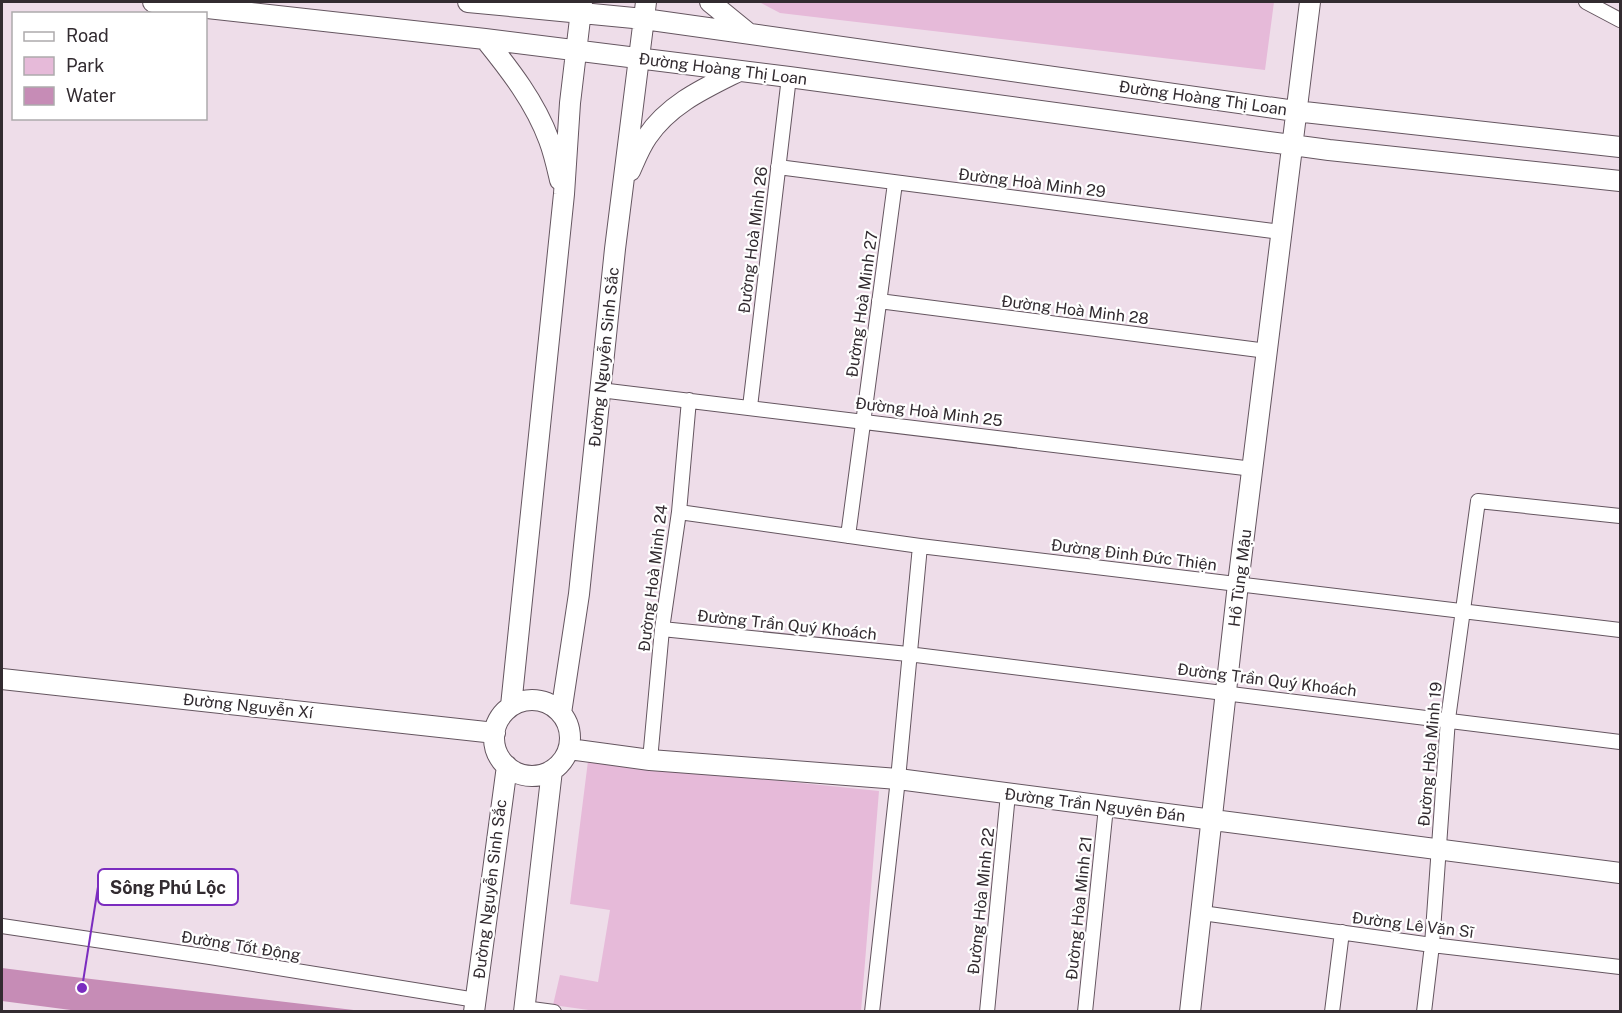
<svg xmlns="http://www.w3.org/2000/svg" width="1622" height="1013" viewBox="0 0 1622 1013" font-family="'Public Sans',sans-serif">
<style>
.green{fill:#e6bad9}
.water{fill:#c68cb6}
.lines{fill:none;stroke-linecap:round;stroke-linejoin:round}
.street-casing{stroke:#655660;stroke-width:16}
.secondary-casing{stroke:#655660;stroke-width:22}
.street{stroke:#fff;stroke-width:14}
.secondary{stroke:#fff;stroke-width:20}
.labels{text-anchor:middle;dominant-baseline:central;stroke-width:4.5;stroke-linejoin:round;paint-order:stroke}
.street-label{font-size:16px;fill:#322b30;stroke:#fff}
.leader{fill:none;stroke:#7b2cbf;stroke-width:2}
.callout-dot{fill:#7b2cbf;stroke:#fff;stroke-width:2}
.callout{fill:#fff;stroke:#7b2cbf;stroke-width:2}
.callout-label{font-size:18px;text-anchor:middle;font-weight:bold;fill:#322b30}
</style>
<rect width="100%" height="100%" fill="#eedde9"/>
<!-- green -->
<path class="green" d="M 759,2 L 1274,2 L 1265,70 L 780,13 Z
M 588,761 L 879,791 L 861,1011 L 603,1012 L 553,1005 L 560,975 L 598,982 L 610,910 L 570,904 Z"/>
<!-- water -->
<path class="water" d="M 2,968 L 49,974 L 362,1011 L 86,1012 L 2,1001 Z"/>
<g class="lines">
<defs>
<path id="street" d="M 1586,2 L 1620,20
M 778,167 L 1281,232
M 879,301 L 1267,351
M 600,390 L 1253,469
M 750,407 L 789,77
M 679,512 L 920,546 L 1620,630
M 848,536 L 895,183
M 662,629 L 908,654 L 1620,742
M 650,760 L 662,629 L 679,512 L 689,400
M 1202,913 L 1432,945 L 1620,967
M 2,926 L 210,957 L 476,1000
M 524,1008 L 554,1012
M 872,1012 L 898,779 L 920,546
M 987,1012 L 1008,794
M 1085,1012 L 1106,807
M 1332,1012 L 1342,932
M 1424,1012 L 1432,945 L 1448,719 L 1478,501 L 1620,516"/>
<path id="secondary" d="M 153,2 L 485,39 L 789,77 L 1329,150 L 1620,181
M 468,2 L 644,19 L 1295,111 L 1620,147
M 710,2 L 748,33
M 485,39 C 510,70 535,102 549,140 C 554,153 557,167 560,180
M 630,171 C 635,160 640,147 647,137 C 669,104 705,88 739,71
M 2,679 L 495,733
M494 738a38 38 0 1 1 76 0a38 38 0 1 1-76 0Z
M 511,706 L 564,194 L 570,103 L 582,2
M 561,713 L 579,594 L 615,249 L 646,2
M 569,749 L 650,760 L 898,779 L 1620,873
M 474,1012 L 507,766
M 524,1012 L 552,770
M 1190,1012 L 1238,584 L 1310,2"/>
</defs>
<!-- street casing -->
<use href="#street" class="street-casing"/>
<!-- secondary casing -->
<use href="#secondary" class="secondary-casing"/>
<!-- street -->
<use href="#street" class="street"/>
<!-- secondary -->
<use href="#secondary" class="secondary"/>
</g>
<g class="labels">
<!-- street labels -->
<g class="street-label">
<text transform="translate(723 69) rotate(7)">Đường Hoàng Thị Loan</text>
<text transform="translate(1203 98) rotate(8)">Đường Hoàng Thị Loan</text>
<text transform="translate(1032 183) rotate(7)">Đường Hoà Minh 29</text>
<text transform="translate(753 240) rotate(-83)">Đường Hoà Minh 26</text>
<text transform="translate(862 304) rotate(-82)">Đường Hoà Minh 27</text>
<text transform="translate(1075 310) rotate(7)">Đường Hoà Minh 28</text>
<text transform="translate(604 357) rotate(-84)">Đường Nguyễn Sinh Sắc</text>
<text transform="translate(929 412) rotate(7)">Đường Hoà Minh 25</text>
<text transform="translate(1134 555) rotate(7)">Đường Đinh Đức Thiện</text>
<text transform="translate(653 578) rotate(-83)">Đường Hoà Minh 24</text>
<text transform="translate(1240 578) rotate(-83)">Hồ Tùng Mậu</text>
<text transform="translate(787 625) rotate(6)">Đường Trần Quý Khoách</text>
<text transform="translate(1267 680) rotate(7)">Đường Trần Quý Khoách</text>
<text transform="translate(248 706) rotate(6)">Đường Nguyễn Xí</text>
<text transform="translate(1430 754) rotate(-85)">Đường Hòa Minh 19</text>
<text transform="translate(1095 805) rotate(7)">Đường Trần Nguyên Đán</text>
<text transform="translate(490 889) rotate(-83)">Đường Nguyễn Sinh Sắc</text>
<text transform="translate(981 901) rotate(-84)">Đường Hòa Minh 22</text>
<text transform="translate(1079 908) rotate(-84)">Đường Hòa Minh 21</text>
<text transform="translate(1413 925) rotate(7)">Đường Lê Văn Sĩ</text>
<text transform="translate(241 946) rotate(9)">Đường Tốt Động</text>
</g>
</g>
<!-- callouts -->
<path class="leader" d="M82 988L98 887"/>
<circle class="callout-dot" cx="82" cy="988" r="6"/>
<rect class="callout" x="98" y="869" width="140" height="36" rx="6"/>
<g class="callout-label">
<text x="168" y="894">Sông Phú Lộc</text>
</g>
<!-- border -->
<rect width="1622" height="1013" fill="none" stroke="#322b30" stroke-width="6"/>
<!-- legend -->
<rect x="12" y="12" width="195" height="108" fill="#ffffff" stroke="#adaaac" stroke-width="1.5"/>
<rect x="24" y="32" width="30" height="9" fill="#ffffff" stroke="#adaaac" stroke-width="1.5"/>
<text x="66" y="42" font-size="18" fill="#322b30">Road</text>
<rect x="24" y="57" width="30" height="18" fill="#e6bad9" stroke="#adaaac" stroke-width="1.5"/>
<text x="66" y="72" font-size="18" fill="#322b30">Park</text>
<rect x="24" y="87" width="30" height="18" fill="#c68cb6" stroke="#adaaac" stroke-width="1.5"/>
<text x="66" y="102" font-size="18" fill="#322b30">Water</text>
</svg>
